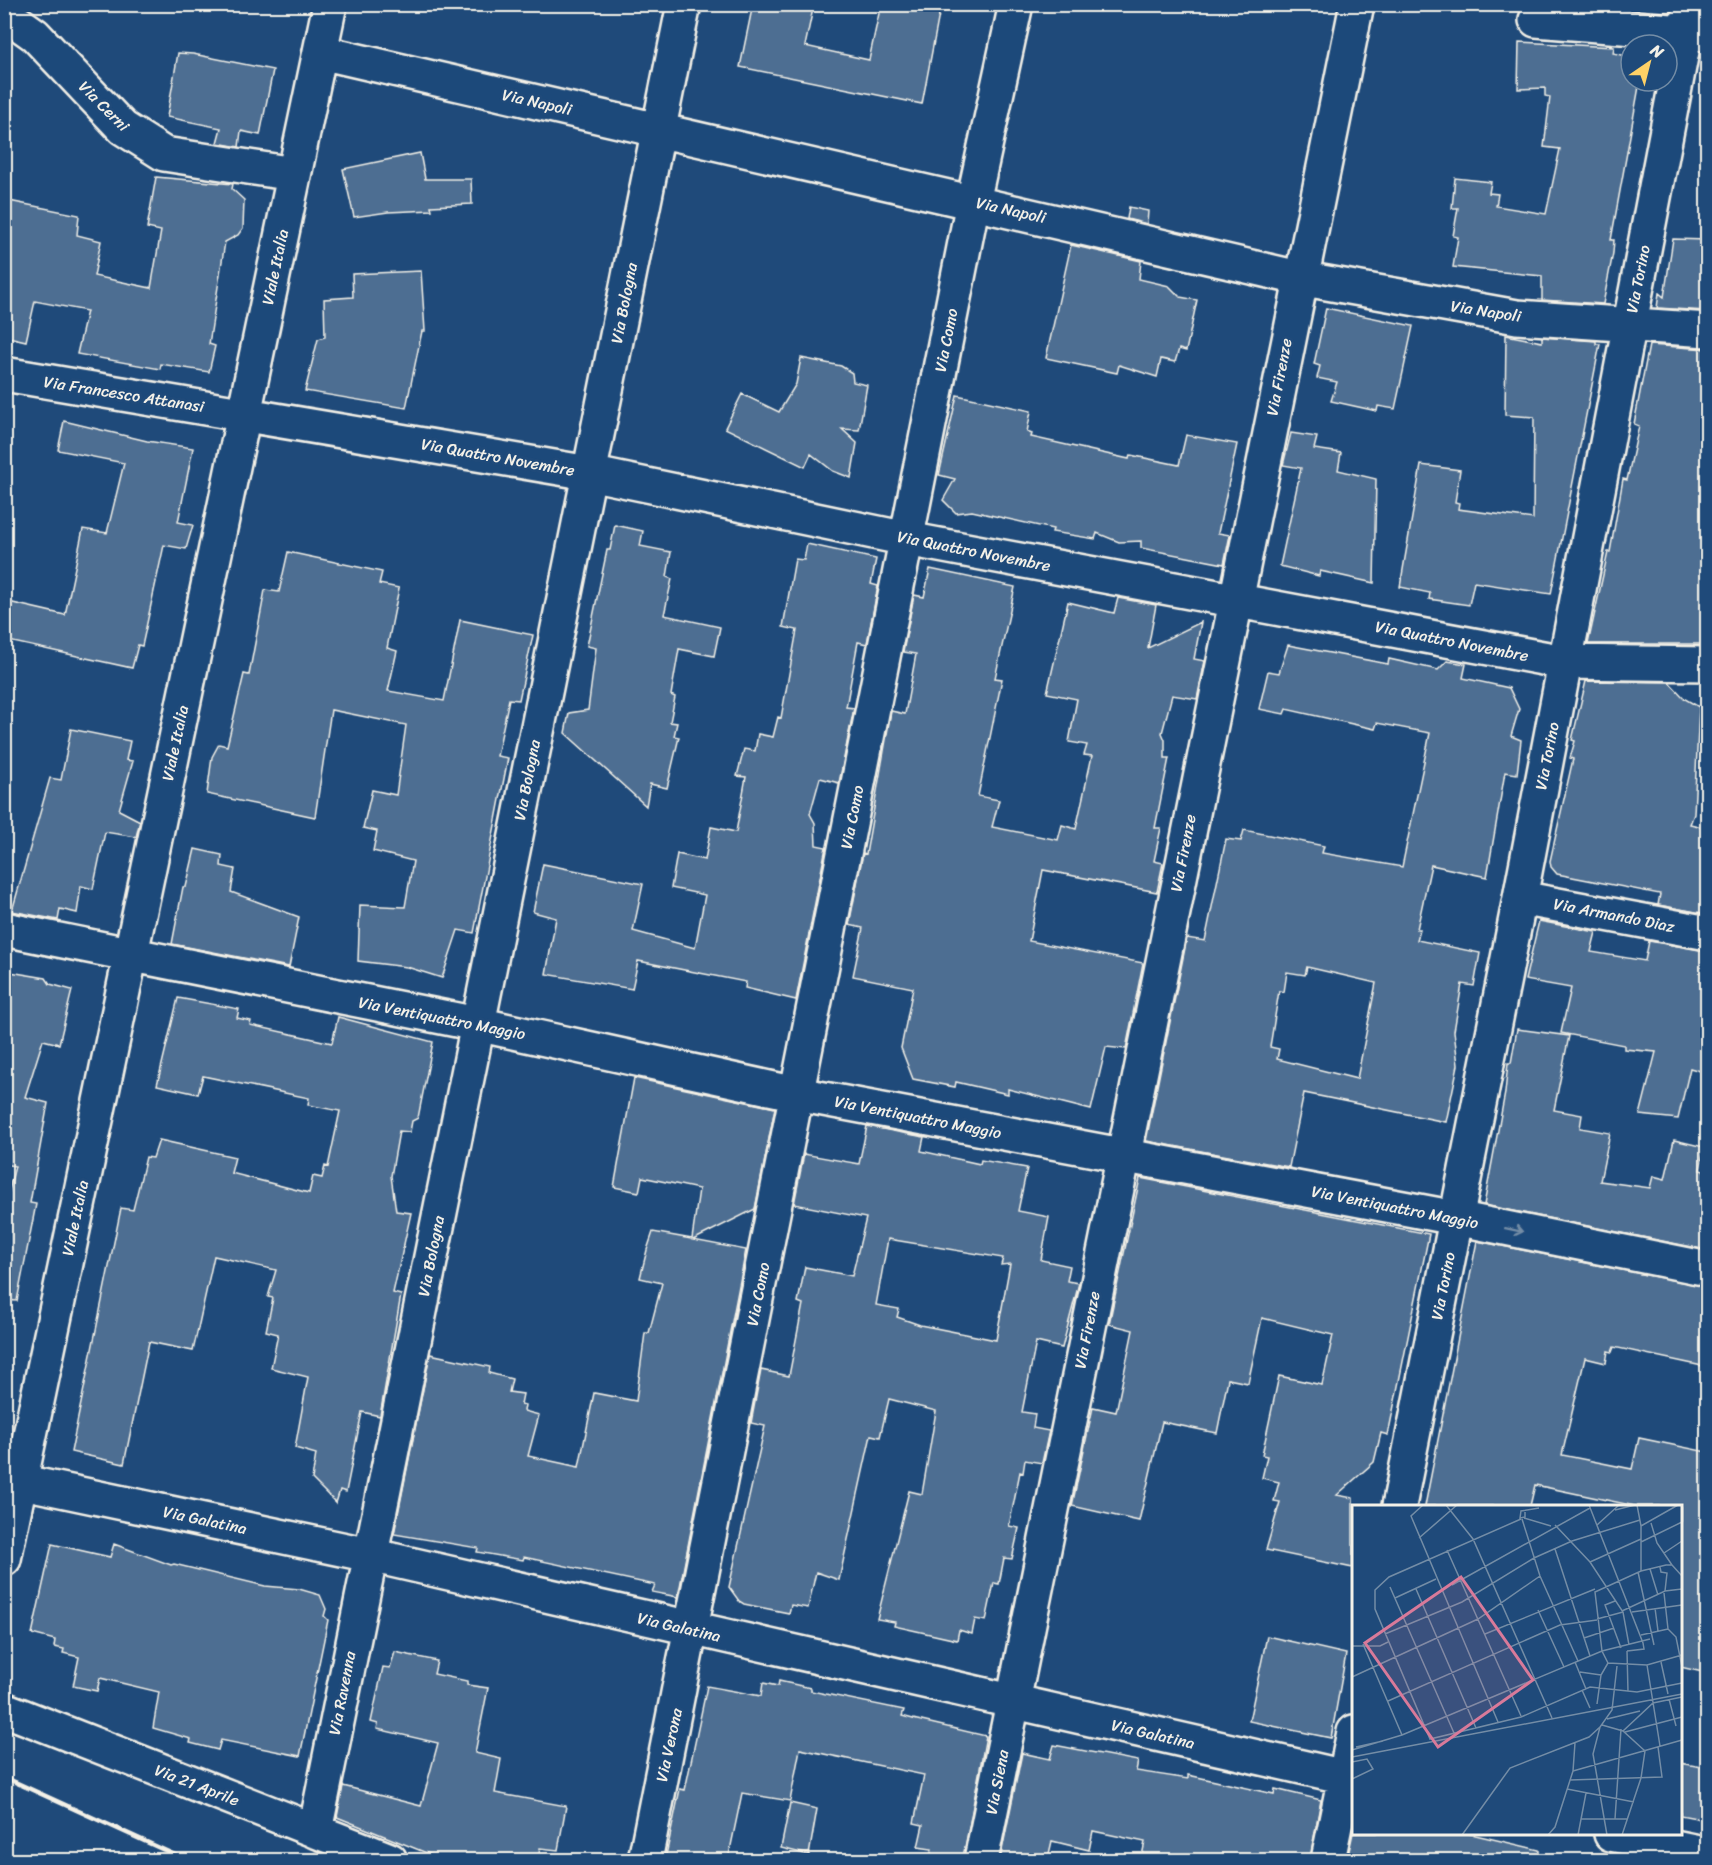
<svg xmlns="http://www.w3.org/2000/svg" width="1712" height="1865" viewBox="0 0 1712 1865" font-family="Sriracha,sans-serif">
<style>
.building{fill:#4d6e92;stroke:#f4f1e8;stroke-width:1.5;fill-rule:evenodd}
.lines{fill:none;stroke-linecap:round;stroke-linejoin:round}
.minor-casing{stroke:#f4f1e8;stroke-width:38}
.minor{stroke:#1f4a7a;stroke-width:33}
.rail{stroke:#f4f1e8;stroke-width:4.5}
.oneway{stroke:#748da6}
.labels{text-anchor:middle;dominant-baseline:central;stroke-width:6;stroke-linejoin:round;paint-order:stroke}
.street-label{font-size:16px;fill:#f4f1e8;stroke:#1f4a7a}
.inset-road{fill:none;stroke:#748da6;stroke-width:1.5}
.view{fill:#d87a9a;fill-opacity:0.15;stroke:#d87a9a;stroke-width:3}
.inset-edge{fill:none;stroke:#f4f1e8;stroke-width:3}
</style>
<rect width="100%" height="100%" fill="#1f4a7a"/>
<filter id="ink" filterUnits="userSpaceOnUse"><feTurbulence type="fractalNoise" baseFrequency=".0167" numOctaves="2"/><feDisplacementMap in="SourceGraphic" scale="12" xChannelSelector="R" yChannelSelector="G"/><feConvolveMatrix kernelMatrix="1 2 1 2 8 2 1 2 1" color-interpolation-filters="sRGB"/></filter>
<g filter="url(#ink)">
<!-- building -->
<path class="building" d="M 753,4 L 814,4 L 805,46 L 869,60 L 881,4 L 941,4 L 922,104 L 740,67 Z
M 1519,42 L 1614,47 L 1613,53 L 1631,57 L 1631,81 L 1640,81 L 1611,240 L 1614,240 L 1613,253 L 1603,304 L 1542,300 L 1542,276 L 1453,267 L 1458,237 L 1453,236 L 1458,208 L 1452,208 L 1455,178 L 1491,182 L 1489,193 L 1498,194 L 1496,206 L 1546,214 L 1560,149 L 1544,147 L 1550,97 L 1545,96 L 1545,88 L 1518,89 Z
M 178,53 L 193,54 L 273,70 L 260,135 L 241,131 L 239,147 L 217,143 L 221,128 L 167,117 Z
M 420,153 L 425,179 L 471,179 L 472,204 L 431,206 L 432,210 L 388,212 L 354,217 L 343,169 Z
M 156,177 L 233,184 L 232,189 L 244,200 L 243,228 L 238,235 L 225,242 L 209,344 L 215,346 L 209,372 L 161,364 L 160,369 L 77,354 L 87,311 L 35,301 L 26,341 L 4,336 L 4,200 L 79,215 L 77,235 L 101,241 L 94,276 L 151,288 L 161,231 L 147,228 Z
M 1129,207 L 1148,211 L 1147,224 L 1127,219 Z
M 1673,239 L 1707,240 L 1707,311 L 1657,308 L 1659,293 L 1664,297 Z
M 1071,245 L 1141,261 L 1139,279 L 1169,286 L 1180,297 L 1197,300 L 1186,351 L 1179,349 L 1175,362 L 1161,359 L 1157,377 L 1119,365 L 1117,373 L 1046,358 Z
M 421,271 L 425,331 L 422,331 L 406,408 L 305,391 L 318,339 L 325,337 L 324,299 L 353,297 L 352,274 Z
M 1326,308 L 1413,326 L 1395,409 L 1378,406 L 1377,411 L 1331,401 L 1337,382 L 1317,378 L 1320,366 L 1314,364 Z
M 1506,335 L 1542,342 L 1542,337 L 1596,341 L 1596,344 L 1600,344 L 1551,594 L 1474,582 L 1469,605 L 1429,599 L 1430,593 L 1400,587 L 1421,465 L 1460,470 L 1455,502 L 1459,503 L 1458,509 L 1533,519 L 1534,417 L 1505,415 Z
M 1649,345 L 1707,349 L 1707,644 L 1588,644 L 1608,552 L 1610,552 L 1623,479 L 1627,480 L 1639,426 L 1634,424 Z
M 801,358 L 841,366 L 852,373 L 853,382 L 867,385 L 859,430 L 842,429 L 857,443 L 851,478 L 833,471 L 811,454 L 805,467 L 725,428 L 742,394 L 779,412 L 796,384 Z
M 957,395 L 1031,411 L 1027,432 L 1032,434 L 1031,437 L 1129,459 L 1130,455 L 1179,465 L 1186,435 L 1237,444 L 1218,533 L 1230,535 L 1224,564 L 1141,548 L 1141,541 L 1119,542 L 1097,533 L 1095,539 L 1052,532 L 1053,529 L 972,511 L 956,513 L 943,500 L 955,479 L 939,475 Z
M 64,421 L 147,441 L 193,448 L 178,522 L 193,525 L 186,549 L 164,545 L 142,646 L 138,645 L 132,668 L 4,640 L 4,601 L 65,615 L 83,529 L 107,533 L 124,463 L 58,450 Z
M 1291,433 L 1317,437 L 1314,449 L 1341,453 L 1338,470 L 1376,479 L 1374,583 L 1320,571 L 1319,576 L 1280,566 L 1301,468 L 1283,465 Z
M 615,525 L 643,531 L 640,546 L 671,552 L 667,577 L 672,579 L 664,615 L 720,627 L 714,656 L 679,649 L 671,695 L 675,697 L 670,722 L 677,723 L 674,736 L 679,737 L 667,788 L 650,784 L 646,806 L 565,733 L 569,713 L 588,710 L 596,648 L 587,646 L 607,550 L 610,550 Z
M 807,544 L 876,559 L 871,584 L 878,586 L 867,644 L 858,642 L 846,707 L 854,708 L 839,783 L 820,778 L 810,814 L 815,823 L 816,845 L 826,847 L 796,1000 L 745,988 L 746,982 L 638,961 L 632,989 L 546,974 L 556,918 L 533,912 L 543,864 L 643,884 L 633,931 L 695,948 L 705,895 L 671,888 L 677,854 L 705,860 L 711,827 L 736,832 L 746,777 L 737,776 L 744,749 L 755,751 L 758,734 L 773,737 L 778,717 L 781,718 L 797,630 L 783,627 L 795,559 L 804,560 Z
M 288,552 L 382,572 L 379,584 L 399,588 L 387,648 L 397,651 L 388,691 L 444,701 L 460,620 L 533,635 L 519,700 L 509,699 L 497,756 L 508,758 L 474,933 L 458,930 L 442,978 L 407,967 L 358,961 L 360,905 L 405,907 L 413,861 L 373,851 L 377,831 L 363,828 L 372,790 L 396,795 L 406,725 L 331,710 L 315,817 L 207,794 L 212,757 L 219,744 L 227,746 L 244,674 L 249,675 L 265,590 L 279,592 Z
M 930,569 L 1015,587 L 995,678 L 1002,679 L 978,796 L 999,800 L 992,827 L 1058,840 L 1062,825 L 1076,829 L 1092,756 L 1084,755 L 1087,745 L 1069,742 L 1077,699 L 1047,693 L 1068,602 L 1114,613 L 1118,598 L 1156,605 L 1148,648 L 1201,622 L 1194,659 L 1205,661 L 1197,699 L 1172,695 L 1162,733 L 1165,740 L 1165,758 L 1169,758 L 1155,828 L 1161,828 L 1154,861 L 1163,863 L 1157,892 L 1043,870 L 1029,941 L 1143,963 L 1126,1049 L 1106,1047 L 1091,1110 L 1008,1089 L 1008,1094 L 956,1082 L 955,1087 L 913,1079 L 901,1048 L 913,988 L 853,976 L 863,928 L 849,925 L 863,853 L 866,854 L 891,711 L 905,714 L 916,654 L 903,652 L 914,595 L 924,597 Z
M 1288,645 L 1388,664 L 1389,659 L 1438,670 L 1447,661 L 1466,664 L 1463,678 L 1509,688 L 1519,709 L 1511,736 L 1521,740 L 1517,774 L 1505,772 L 1487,877 L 1431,865 L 1417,929 L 1420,929 L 1417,940 L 1480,953 L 1474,986 L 1462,984 L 1454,1031 L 1458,1065 L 1446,1122 L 1304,1093 L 1289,1167 L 1146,1141 L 1187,938 L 1205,941 L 1226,839 L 1241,841 L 1244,830 L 1324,846 L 1322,853 L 1402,867 L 1430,733 L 1377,723 L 1375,729 L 1286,709 L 1284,714 L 1259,709 L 1268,671 L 1279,673 ZM 1307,967 L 1376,983 L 1357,1079 L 1277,1059 L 1279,1049 L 1270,1047 L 1279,991 L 1284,992 L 1287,972 L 1305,975 Z
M 1586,681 L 1669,682 L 1685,699 L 1699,707 L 1694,814 L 1690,824 L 1707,828 L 1707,914 L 1658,905 L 1660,894 L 1557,874 L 1551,867 L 1550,861 L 1573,759 L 1570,758 L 1575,741 L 1572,740 Z
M 71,729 L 130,741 L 126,760 L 133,761 L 119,810 L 140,821 L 136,837 L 105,832 L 93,889 L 81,886 L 77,913 L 60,909 L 58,920 L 12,911 L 50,778 L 61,780 Z
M 195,849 L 222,855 L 221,866 L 235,869 L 231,892 L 299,917 L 289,967 L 172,944 L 183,887 L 186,887 Z
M 1539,921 L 1596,932 L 1591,952 L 1645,961 L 1649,941 L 1707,951 L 1707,1073 L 1690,1068 L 1678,1119 L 1640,1115 L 1656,1052 L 1624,1049 L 1624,1045 L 1561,1033 L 1571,988 L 1525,980 Z
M 4,971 L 46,978 L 50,984 L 72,990 L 59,1044 L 43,1040 L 25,1097 L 48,1103 L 30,1203 L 36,1204 L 17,1301 L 4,1300 L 4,1197 L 7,1198 L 15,1166 L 4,1164 Z
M 178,998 L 239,1009 L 237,1018 L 251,1021 L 250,1025 L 332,1043 L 338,1017 L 433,1042 L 418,1118 L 412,1121 L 410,1132 L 399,1131 L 391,1176 L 396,1211 L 411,1213 L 393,1293 L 401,1295 L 380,1416 L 362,1412 L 346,1492 L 340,1490 L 336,1503 L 312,1479 L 316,1454 L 295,1448 L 308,1377 L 271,1368 L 278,1334 L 266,1331 L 273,1298 L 268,1297 L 276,1270 L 214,1256 L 193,1351 L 149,1342 L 124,1464 L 71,1452 L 121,1208 L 133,1210 L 146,1157 L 153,1158 L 159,1140 L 235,1157 L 231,1173 L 309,1193 L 313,1176 L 322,1178 L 325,1166 L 328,1167 L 340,1111 L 308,1105 L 309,1098 L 203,1076 L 198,1094 L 157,1085 Z
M 1517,1029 L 1569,1036 L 1554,1110 L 1582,1115 L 1580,1128 L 1610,1133 L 1600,1181 L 1650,1188 L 1653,1176 L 1665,1179 L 1674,1140 L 1704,1147 L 1700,1170 L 1707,1172 L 1707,1250 L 1484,1205 L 1505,1093 L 1508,1063 L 1511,1063 Z
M 634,1078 L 775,1108 L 755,1209 L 693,1240 L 746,1250 L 678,1597 L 652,1592 L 655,1585 L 524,1557 L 523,1560 L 477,1552 L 478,1548 L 394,1534 L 430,1354 L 490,1367 L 489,1373 L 512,1379 L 509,1392 L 523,1394 L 521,1404 L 525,1405 L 524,1411 L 539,1415 L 528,1456 L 579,1467 L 594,1393 L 636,1401 L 645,1333 L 649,1333 L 662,1283 L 640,1278 L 647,1250 L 653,1232 L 692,1239 L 699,1189 L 642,1177 L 639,1192 L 614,1187 Z
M 867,1126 L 924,1137 L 921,1151 L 980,1164 L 981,1160 L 1027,1168 L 1018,1211 L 1049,1217 L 1041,1260 L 1070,1266 L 1067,1281 L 1079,1283 L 1062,1348 L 1036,1342 L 1022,1412 L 1035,1414 L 1033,1428 L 1049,1431 L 1042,1463 L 1025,1460 L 1023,1473 L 1020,1472 L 1009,1526 L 1019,1528 L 1012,1559 L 1004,1558 L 999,1584 L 994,1583 L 986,1621 L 975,1619 L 972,1634 L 959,1630 L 957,1640 L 894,1626 L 895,1622 L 877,1619 L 909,1491 L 922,1494 L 936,1411 L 889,1399 L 880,1437 L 871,1435 L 839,1580 L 816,1572 L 808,1608 L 791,1605 L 789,1613 L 744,1604 L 739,1601 L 729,1587 L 765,1426 L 751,1423 L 761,1370 L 789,1376 L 803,1304 L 798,1302 L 805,1267 L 852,1276 L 866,1218 L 794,1204 L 804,1154 L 859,1164 ZM 888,1239 L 1003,1258 L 1001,1265 L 1010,1264 L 996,1340 L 920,1325 L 897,1317 L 899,1309 L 876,1305 Z
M 1140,1178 L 1429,1234 L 1388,1435 L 1381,1433 L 1374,1462 L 1337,1495 L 1353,1498 L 1353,1568 L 1266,1550 L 1280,1502 L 1274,1501 L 1279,1482 L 1262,1478 L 1267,1456 L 1262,1455 L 1279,1376 L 1322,1385 L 1333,1335 L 1262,1318 L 1248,1383 L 1228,1379 L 1217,1433 L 1162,1422 L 1139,1521 L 1072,1506 L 1093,1407 L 1116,1412 L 1133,1330 L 1109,1324 Z
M 1477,1241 L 1707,1287 L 1707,1367 L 1614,1347 L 1612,1352 L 1608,1351 L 1606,1363 L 1585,1358 L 1562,1455 L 1632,1469 L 1639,1438 L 1707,1452 L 1707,1673 L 1680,1667 L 1680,1506 L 1635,1506 L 1535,1485 L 1530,1506 L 1425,1506 Z
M 52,1544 L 110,1557 L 114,1544 L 171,1565 L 174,1564 L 265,1586 L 299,1589 L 320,1595 L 326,1609 L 324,1616 L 328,1620 L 300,1756 L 221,1740 L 218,1750 L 190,1743 L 191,1739 L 153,1728 L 159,1692 L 100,1678 L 97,1691 L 73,1686 L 79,1657 L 63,1653 L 64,1649 L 54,1647 L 55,1640 L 32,1634 Z
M 1267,1636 L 1346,1654 L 1331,1738 L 1249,1721 Z
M 395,1652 L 437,1661 L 434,1674 L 467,1681 L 467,1685 L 488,1688 L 475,1753 L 501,1759 L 495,1793 L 566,1806 L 558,1850 L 540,1848 L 538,1860 L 444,1860 L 337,1817 L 343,1786 L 421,1806 L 438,1743 L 377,1729 L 378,1724 L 371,1722 L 383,1667 L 390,1668 Z
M 779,1681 L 811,1688 L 811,1691 L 904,1710 L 902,1716 L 913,1719 L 986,1736 L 963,1860 L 929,1860 L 932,1849 L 918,1847 L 923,1825 L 914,1823 L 924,1775 L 800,1749 L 790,1801 L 742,1793 L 728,1860 L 665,1860 L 680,1789 L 685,1790 L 707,1686 L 761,1696 L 763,1683 L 778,1686 Z
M 1054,1745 L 1138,1761 L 1136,1771 L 1188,1779 L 1188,1775 L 1274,1794 L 1275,1789 L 1321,1800 L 1310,1860 L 1141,1860 L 1145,1842 L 1093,1831 L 1089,1850 L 1052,1841 L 1048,1858 L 1030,1853 L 1029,1860 L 1000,1860 L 1022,1753 L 1050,1759 Z
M 1680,1763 L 1707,1768 L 1707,1820 L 1680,1815 Z
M 790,1803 L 817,1809 L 809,1855 L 781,1848 Z
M 1353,1833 L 1467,1833 L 1539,1850 L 1538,1860 L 1347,1860 Z"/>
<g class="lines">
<defs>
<path id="minor" d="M 4,13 L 35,35 L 123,128 L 164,154 L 294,174
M 1536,20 L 1708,34
M 320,52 L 1299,278 L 1517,317 L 1708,330
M 4,374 L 589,473 L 907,539 L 1564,662 L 1708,664
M 1520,898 L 1708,933
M 4,929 L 477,1024 L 797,1094 L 1456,1218 L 1708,1269
M 4,1478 L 370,1555 L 1354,1779
M 1399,1506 L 1520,898 L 1691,4
M 4,1559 L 330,4
M 4,1709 L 390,1860
M 315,1831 L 684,4
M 1611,1834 L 1708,1854
M 645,1860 L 973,202 L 1016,4
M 981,1860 L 1357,4
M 1328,1860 L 1354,1732"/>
</defs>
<!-- minor casing -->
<use href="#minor" class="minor-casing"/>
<!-- minor -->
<use href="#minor" class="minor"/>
<!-- rail -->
<path class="rail" d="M 4,1777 L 186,1860"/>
</g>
<!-- one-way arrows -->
<defs><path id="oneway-shaft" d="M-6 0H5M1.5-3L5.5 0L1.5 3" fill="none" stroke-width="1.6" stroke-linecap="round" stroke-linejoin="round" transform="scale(1.5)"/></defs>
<use class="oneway" href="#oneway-shaft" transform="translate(1514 1230) rotate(12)"/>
</g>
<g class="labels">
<!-- street labels -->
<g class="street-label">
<text transform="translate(537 102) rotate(13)">Via Napoli</text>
<text transform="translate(104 106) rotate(45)">Via Cerni</text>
<text transform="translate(1011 210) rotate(13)">Via Napoli</text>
<text transform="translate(275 267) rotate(-78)">Viale Italia</text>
<text transform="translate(1638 279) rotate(-79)">Via Torino</text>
<text transform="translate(624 303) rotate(-79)">Via Bologna</text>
<text transform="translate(1486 311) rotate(9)">Via Napoli</text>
<text transform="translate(946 340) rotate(-79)">Via Como</text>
<text transform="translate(1279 377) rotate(-79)">Via Firenze</text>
<text transform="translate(124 394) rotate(9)">Via Francesco Attanasi</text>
<text transform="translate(498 457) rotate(10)">Via Quattro Novembre</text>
<text transform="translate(974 551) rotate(11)">Via Quattro Novembre</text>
<text transform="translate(1452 641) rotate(11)">Via Quattro Novembre</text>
<text transform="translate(175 743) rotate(-78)">Viale Italia</text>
<text transform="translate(1547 756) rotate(-79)">Via Torino</text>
<text transform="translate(527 780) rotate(-79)">Via Bologna</text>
<text transform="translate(852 817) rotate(-79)">Via Como</text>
<text transform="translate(1183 853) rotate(-79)">Via Firenze</text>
<text transform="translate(1614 915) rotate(11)">Via Armando Diaz</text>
<text transform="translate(442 1018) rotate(11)">Via Ventiquattro Maggio</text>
<text transform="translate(918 1117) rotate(11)">Via Ventiquattro Maggio</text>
<text transform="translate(1395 1207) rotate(11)">Via Ventiquattro Maggio</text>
<text transform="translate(75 1218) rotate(-78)">Viale Italia</text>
<text transform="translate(431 1256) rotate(-79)">Via Bologna</text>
<text transform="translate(1443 1286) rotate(-79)">Via Torino</text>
<text transform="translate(758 1294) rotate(-79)">Via Como</text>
<text transform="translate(1087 1330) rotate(-79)">Via Firenze</text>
<text transform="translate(205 1520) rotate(12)">Via Galatina</text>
<text transform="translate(679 1627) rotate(13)">Via Galatina</text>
<text transform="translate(342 1693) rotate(-79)">Via Ravenna</text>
<text transform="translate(1153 1734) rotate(13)">Via Galatina</text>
<text transform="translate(669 1745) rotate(-78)">Via Verona</text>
<text transform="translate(997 1782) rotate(-79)">Via Siena</text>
<text transform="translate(197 1785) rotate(21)">Via 21 Aprile</text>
</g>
</g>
<!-- overview -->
<g transform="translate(1352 1505)">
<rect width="330" height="330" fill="#1f4a7a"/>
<path class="inset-road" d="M 71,0 L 59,11 L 146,217M 94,0 L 121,34 L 200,213M 237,0 L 291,138 L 292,144 L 275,146M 285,0 L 289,21 L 289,66M 263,5 L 283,0M 173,7 L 173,12 L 168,13 L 169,6 L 187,3M 172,13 L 199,21M 169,14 L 37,72 L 23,85 L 23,104 L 78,234 L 169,212 L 238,182 L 285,187 L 330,178M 170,14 L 188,71 L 226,156M 299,18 L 305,38 L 320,60M 203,20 L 238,57 L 271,107 L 277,140M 245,20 L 267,0M 289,21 L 326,0M 67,33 L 105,0M 289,37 L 330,17M 203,44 L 238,151M 95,45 L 169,211M 312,48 L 330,36M 238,57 L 289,34M 308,62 L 309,67 L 315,68 L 313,86M 298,64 L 306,90M 286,67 L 302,140M 330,71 L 320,60 L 314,60 L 289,66 L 243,87 L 250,146 L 256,158 L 295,160 L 330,150M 100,80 L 238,3M 38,82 L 102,228M 64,84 L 124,223M 312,88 L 316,124M 43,93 L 84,74M 263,96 L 253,100 L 269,143M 303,103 L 306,126M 186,105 L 212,162M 270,106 L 313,86 L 330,84M 280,107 L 330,100M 245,114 L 271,107M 316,124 L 324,132 L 330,162M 33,129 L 110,97 L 182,53 L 220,36 L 288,15M 133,129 L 243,84M 289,130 L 316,124M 232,133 L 262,123M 11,139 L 50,230M 0,141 L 28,141 L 36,137M 275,146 L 276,187M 223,157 L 234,184M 309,157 L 316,189M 295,160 L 308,241M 228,167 L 249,170M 0,172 L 126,114 L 188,71M 230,185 L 238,203M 317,194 L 324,221M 36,196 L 208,120 L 245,115M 245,199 L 249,170 L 256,158M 255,214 L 288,206M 250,220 L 271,226 L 293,246M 271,226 L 301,198 L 330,192M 273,227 L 330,212M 4,242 L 31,236M 0,245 L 50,230 L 250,146 L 298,134M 0,252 L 330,189M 0,257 L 15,254 L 21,264 L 0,274M 221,266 L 330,235M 218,275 L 310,272 L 306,242M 215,284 L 282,297M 229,314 L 276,314M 263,314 L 269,224M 110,330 L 158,263 L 237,232 L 248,222M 196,330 L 203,322 L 221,266 L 223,238M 226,330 L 234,288M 255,330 L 241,249 L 248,222 L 260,205 L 265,161M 270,330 L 289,273 L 293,246"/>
<path class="view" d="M 109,72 L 181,175 L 86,242 L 13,138 Z"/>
<rect width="330" height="330" class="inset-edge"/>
</g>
<!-- margin -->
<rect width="1712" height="1865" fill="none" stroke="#1f4a7a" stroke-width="24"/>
<rect x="12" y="12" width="1688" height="1841" fill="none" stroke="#f4f1e8" stroke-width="2" filter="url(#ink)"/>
<!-- north arrow -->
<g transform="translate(1649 63) rotate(35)"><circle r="28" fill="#1f4a7a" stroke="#748da6" stroke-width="1.5"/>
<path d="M0-4.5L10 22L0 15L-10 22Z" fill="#ffd166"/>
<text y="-9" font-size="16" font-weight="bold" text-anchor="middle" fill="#f4f1e8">N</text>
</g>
</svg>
